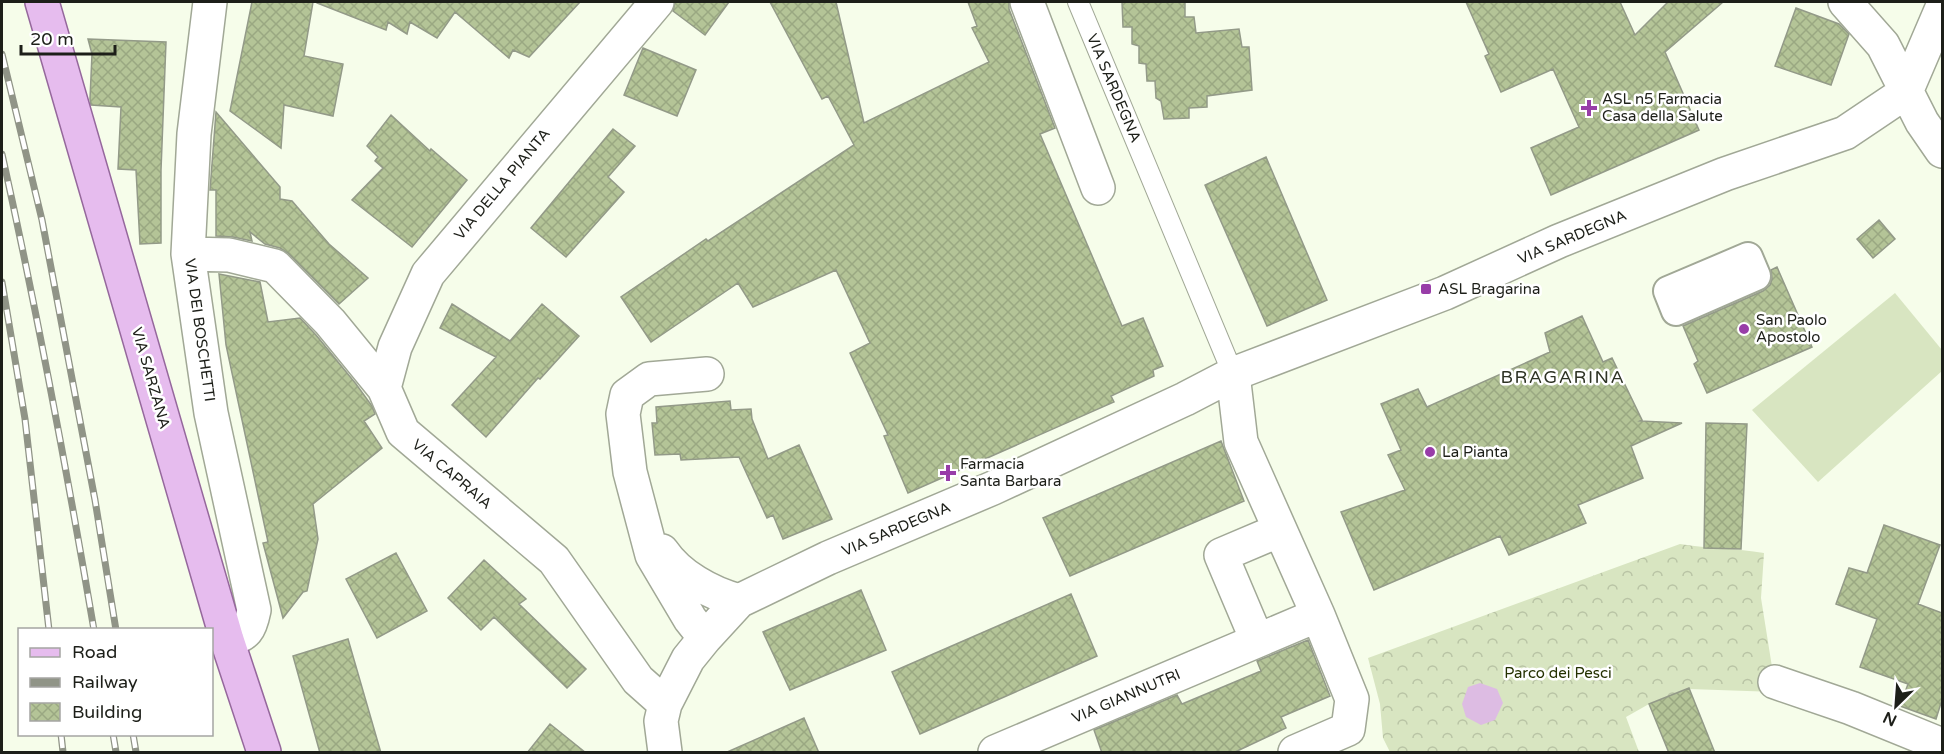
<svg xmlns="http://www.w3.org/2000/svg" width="1944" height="754" viewBox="0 0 1944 754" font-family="'Varela Round',sans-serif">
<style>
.forest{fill:url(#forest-crowns)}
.garden{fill:#d8e5c1}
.water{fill:#ddbce3}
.building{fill:url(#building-cross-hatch);stroke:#939a88;stroke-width:1.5}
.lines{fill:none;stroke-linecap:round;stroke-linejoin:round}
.service-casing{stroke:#a1a896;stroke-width:22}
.pedestrian-casing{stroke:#a1a896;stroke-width:32}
.minor-casing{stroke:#a1a896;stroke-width:36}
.primary-casing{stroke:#95689c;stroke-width:36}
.service{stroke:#fff;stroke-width:20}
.pedestrian{stroke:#fff;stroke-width:28}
.minor{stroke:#fff;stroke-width:33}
.primary{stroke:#e6bcee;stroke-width:33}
.rail-casing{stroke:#909487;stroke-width:7}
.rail{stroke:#fff;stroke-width:4.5;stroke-dasharray:14;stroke-linecap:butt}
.poi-dot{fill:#983da8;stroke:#fff;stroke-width:2}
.labels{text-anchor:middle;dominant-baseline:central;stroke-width:5;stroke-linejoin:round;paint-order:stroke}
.street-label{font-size:15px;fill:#1d1f19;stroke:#fff}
.poi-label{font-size:15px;fill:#1d1f19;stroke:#fff;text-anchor:start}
.park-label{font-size:15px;fill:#243100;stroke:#fff}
.quarter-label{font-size:18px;letter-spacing:1.5px;fill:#2e3325;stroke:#fff}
</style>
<defs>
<pattern id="forest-crowns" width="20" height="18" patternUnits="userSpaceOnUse" patternTransform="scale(1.5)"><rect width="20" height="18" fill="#d8e5c1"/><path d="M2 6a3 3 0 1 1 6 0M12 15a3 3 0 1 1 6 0" fill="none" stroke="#b9c4a5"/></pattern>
<pattern id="building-cross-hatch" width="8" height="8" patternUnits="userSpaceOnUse" patternTransform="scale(1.5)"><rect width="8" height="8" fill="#b4c497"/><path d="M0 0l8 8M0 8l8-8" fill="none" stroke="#9aa882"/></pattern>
</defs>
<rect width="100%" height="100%" fill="#f6fdea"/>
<!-- forest -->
<path class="forest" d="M 1680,544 C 1708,549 1736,548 1764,553 L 1761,598 L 1776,692 L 1689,689 L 1649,704 L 1626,717 L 1639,752 L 1390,752 L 1383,738 L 1380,704 L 1368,658 Z"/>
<!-- garden -->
<path class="garden" d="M 1895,293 L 1942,350 L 1942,371 L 1818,482 L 1752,410 Z"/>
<!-- water -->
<path class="water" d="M 1480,683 L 1497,689 L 1503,703 L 1495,720 L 1481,725 L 1466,717 L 1462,704 L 1468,687 Z"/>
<!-- building -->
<path class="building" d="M 252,2 L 313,2 L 304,56 L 343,64 L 333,116 L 284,105 L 281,148 L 230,111 Z
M 317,2 L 580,2 L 529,57 L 513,50 L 509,58 L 455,12 L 437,38 L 410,22 L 407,34 L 388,22 L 386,30 L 317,3 Z
M 675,2 L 729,2 L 705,35 L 673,11 Z
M 770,2 L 836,2 L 864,123 L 989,62 L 972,28 L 977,26 L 968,2 L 1009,2 L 1009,9 L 1055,128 L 1040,134 L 1122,326 L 1143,318 L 1163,366 L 1153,370 L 1154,376 L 1111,396 L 1114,402 L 908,493 L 884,436 L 888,435 L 850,353 L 870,343 L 836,270 L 753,307 L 738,283 L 651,342 L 621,297 L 706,239 L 708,241 L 854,145 L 828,96 L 822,99 Z
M 1122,2 L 1185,2 L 1185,17 L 1194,17 L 1196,33 L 1239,29 L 1242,47 L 1249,47 L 1252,90 L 1207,96 L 1207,107 L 1189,108 L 1189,118 L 1164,119 L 1161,101 L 1156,98 L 1155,81 L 1147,81 L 1146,64 L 1139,63 L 1139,46 L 1132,44 L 1132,27 L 1123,27 Z
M 1466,2 L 1620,2 L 1635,35 L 1668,2 L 1723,2 L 1665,52 L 1699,130 L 1551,195 L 1531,148 L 1579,127 L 1553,69 L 1501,92 L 1485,56 L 1489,54 Z
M 1796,8 L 1839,24 L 1849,34 L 1831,85 L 1775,66 Z
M 88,39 L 166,42 L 161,170 L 161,243 L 140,244 L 136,170 L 118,169 L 121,107 L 91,105 L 90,99 L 92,54 Z
M 643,48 L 696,70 L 677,116 L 624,95 Z
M 216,112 L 280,187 L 280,199 L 292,201 L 329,244 L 368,278 L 339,304 L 288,253 L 280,248 L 265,244 L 250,232 L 252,241 L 233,237 L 216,236 L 216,190 L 210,190 Z
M 391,115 L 430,151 L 431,149 L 467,180 L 412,247 L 352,200 L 383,168 L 375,161 L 378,157 L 367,146 Z
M 613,129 L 635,146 L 608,177 L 624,192 L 566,257 L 531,228 Z
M 1266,157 L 1327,300 L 1267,326 L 1205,185 Z
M 1879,220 L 1895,239 L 1873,258 L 1857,239 Z
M 1777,267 L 1812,347 L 1707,393 L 1694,364 L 1698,361 L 1683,326 L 1763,291 L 1770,285 L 1772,279 L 1771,270 Z
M 219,274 L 260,282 L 268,322 L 300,318 L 316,335 L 356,384 L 372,406 L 375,414 L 364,421 L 382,448 L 313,504 L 318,539 L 307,591 L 303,592 L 283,618 L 263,543 L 268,542 L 226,345 Z
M 452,304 L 510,341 L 542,304 L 579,336 L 540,379 L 538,378 L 486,437 L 452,405 L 496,357 L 440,328 Z
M 1582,316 L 1603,362 L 1612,358 L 1642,420 L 1640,421 L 1682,423 L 1631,446 L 1643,478 L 1578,505 L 1586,523 L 1509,555 L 1500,536 L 1374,590 L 1341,512 L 1405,490 L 1388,455 L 1401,450 L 1381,404 L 1418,389 L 1427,407 L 1550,352 L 1545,333 Z
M 730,401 L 731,410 L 751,409 L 752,419 L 768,459 L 799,445 L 832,519 L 783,539 L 773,515 L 767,518 L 739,457 L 681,460 L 680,454 L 655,455 L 652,423 L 657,423 L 656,407 Z
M 1706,423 L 1747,424 L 1741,549 L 1704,548 Z
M 1221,441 L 1244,501 L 1070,576 L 1043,518 Z
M 1884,525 L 1940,545 L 1918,604 L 1942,613 L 1942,700 L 1936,719 L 1900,706 L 1908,684 L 1860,667 L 1877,619 L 1836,604 L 1849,568 L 1867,573 Z
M 396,553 L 427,611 L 377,638 L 346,579 Z
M 484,560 L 526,599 L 519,604 L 586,669 L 567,688 L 494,617 L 481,630 L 448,598 Z
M 861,590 L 886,650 L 790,690 L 763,632 Z
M 1071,594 L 1097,656 L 920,734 L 892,672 Z
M 348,639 L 381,753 L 320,753 L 293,656 Z
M 1308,640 L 1330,696 L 1281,717 L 1286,728 L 1233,753 L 1102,753 L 1094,730 L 1177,695 L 1182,704 L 1261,671 L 1257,661 Z
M 1689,688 L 1715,753 L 1669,753 L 1649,704 Z
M 804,718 L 819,753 L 725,753 Z
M 550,724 L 586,753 L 527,753 Z"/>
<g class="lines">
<defs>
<path id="service" d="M 1078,2 L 1233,374"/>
<path id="pedestrian" d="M 1748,257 L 1756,276 L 1676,311 L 1668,291 Z"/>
<path id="minor" d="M 210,2 L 194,134 L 188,254 L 211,413 L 254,610 C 250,630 247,635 227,640
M 1027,2 L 1098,188
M 1845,2 L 1883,45 L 1922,122 L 1942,151
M 188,254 L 229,255 L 275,266 L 330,322 L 384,388 L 403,432 L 554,560 L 638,680 L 665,704
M 1233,374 L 1241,442 L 1318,615 L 1352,699 L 1348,729 L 1295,752
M 384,388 L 395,347 L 428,274 L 657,2
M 662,551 C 679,576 710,593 739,601
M 705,638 L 690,619 L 652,555 L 630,472 L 623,414 L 627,395 L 649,379 L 707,374
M 1257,640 L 1221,555 L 1280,530
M 1775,682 L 1851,708 L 1942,745
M 665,752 L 661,721 L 665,704 L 688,659 L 705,638 L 739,601 L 828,558 L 993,488 L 1185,399 L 1233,374 L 1445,293 L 1559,241 L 1725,174 L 1845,133 L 1906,92 L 1942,8
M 995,752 L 1318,615"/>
<path id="primary" d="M 42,2 L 227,640 L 264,752"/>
</defs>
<!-- service casing -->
<use href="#service" class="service-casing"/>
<!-- pedestrian casing -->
<use href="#pedestrian" class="pedestrian-casing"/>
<!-- minor casing -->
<use href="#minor" class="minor-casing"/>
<!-- primary casing -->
<use href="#primary" class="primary-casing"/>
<!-- service -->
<use href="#service" class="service"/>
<!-- pedestrian -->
<use href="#pedestrian" class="pedestrian"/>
<!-- minor -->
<use href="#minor" class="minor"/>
<!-- primary -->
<use href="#primary" class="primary"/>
<defs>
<path id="rail" d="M 2,54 L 42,220 L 95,500 L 116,630
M 2,154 C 37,312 67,471 94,630
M 2,282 L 25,419 L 49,630
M 61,734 L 63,752
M 113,734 L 116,752
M 133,734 L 136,752"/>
</defs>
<!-- rail casing -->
<use href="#rail" class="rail-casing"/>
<!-- rail -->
<use href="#rail" class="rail"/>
</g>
<!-- markers -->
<g class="poi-dot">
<path d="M1586 99h6v6h6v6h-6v6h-6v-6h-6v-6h6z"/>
<rect x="1420" y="283" width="12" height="12" rx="3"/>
<circle cx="1744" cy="329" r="6"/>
<circle cx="1430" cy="452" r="6"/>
<path d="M945 464h6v6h6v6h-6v6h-6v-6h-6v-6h6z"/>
</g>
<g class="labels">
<!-- street labels -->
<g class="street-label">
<text transform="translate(1114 88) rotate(67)">VIA SARDEGNA</text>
<text transform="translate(502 184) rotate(-50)">VIA DELLA PIANTA</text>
<text transform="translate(1572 237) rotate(-23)">VIA SARDEGNA</text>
<text transform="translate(200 330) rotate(82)">VIA DEI BOSCHETTI</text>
<text transform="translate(151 378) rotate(74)">VIA SARZANA</text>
<text transform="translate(452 474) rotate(40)">VIA CAPRAIA</text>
<text transform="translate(896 529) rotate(-23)">VIA SARDEGNA</text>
<text transform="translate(1126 696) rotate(-23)">VIA GIANNUTRI</text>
</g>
<!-- poi labels -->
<g class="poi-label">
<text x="1602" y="99">ASL n5 Farmacia<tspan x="1602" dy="17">Casa della Salute</tspan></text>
<text x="1438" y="289">ASL Bragarina</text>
<text x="1756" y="320">San Paolo<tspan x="1756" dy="17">Apostolo</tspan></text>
<text x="1442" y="452">La Pianta</text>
<text x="960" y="464">Farmacia<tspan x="960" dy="17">Santa Barbara</tspan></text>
</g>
<!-- park labels -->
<g class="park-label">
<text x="1558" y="673">Parco dei Pesci</text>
</g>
<!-- quarter labels -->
<g class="quarter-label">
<text x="1563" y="377">BRAGARINA</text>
</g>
</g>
<!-- border -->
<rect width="1944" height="754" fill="none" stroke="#1d1f19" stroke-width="6"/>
<!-- legend -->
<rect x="18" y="628" width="195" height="108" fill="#ffffff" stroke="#a5a5a3" stroke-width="1.5"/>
<rect x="30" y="648" width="30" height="9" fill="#e6bcee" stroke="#a5a5a3" stroke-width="1.5"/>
<text x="72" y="658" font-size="18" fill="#1d1f19">Road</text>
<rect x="30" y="678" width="30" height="9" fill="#909487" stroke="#a5a5a3" stroke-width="1.5"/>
<text x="72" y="688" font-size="18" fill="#1d1f19">Railway</text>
<rect x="30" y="703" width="30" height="18" fill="url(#building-cross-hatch)" stroke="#a5a5a3" stroke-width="1.5"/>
<text x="72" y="718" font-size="18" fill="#1d1f19">Building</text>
<!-- north arrow -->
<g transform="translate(1896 706) rotate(205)" stroke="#ffffff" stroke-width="4.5" paint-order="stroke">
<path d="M0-4.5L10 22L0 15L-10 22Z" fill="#1d1f19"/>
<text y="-9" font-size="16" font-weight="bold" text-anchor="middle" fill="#1d1f19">N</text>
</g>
<!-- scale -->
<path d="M21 45v9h94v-9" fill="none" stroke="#1d1f19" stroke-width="3"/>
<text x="30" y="45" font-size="18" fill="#1d1f19" stroke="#ffffff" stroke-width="4.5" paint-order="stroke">20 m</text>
</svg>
